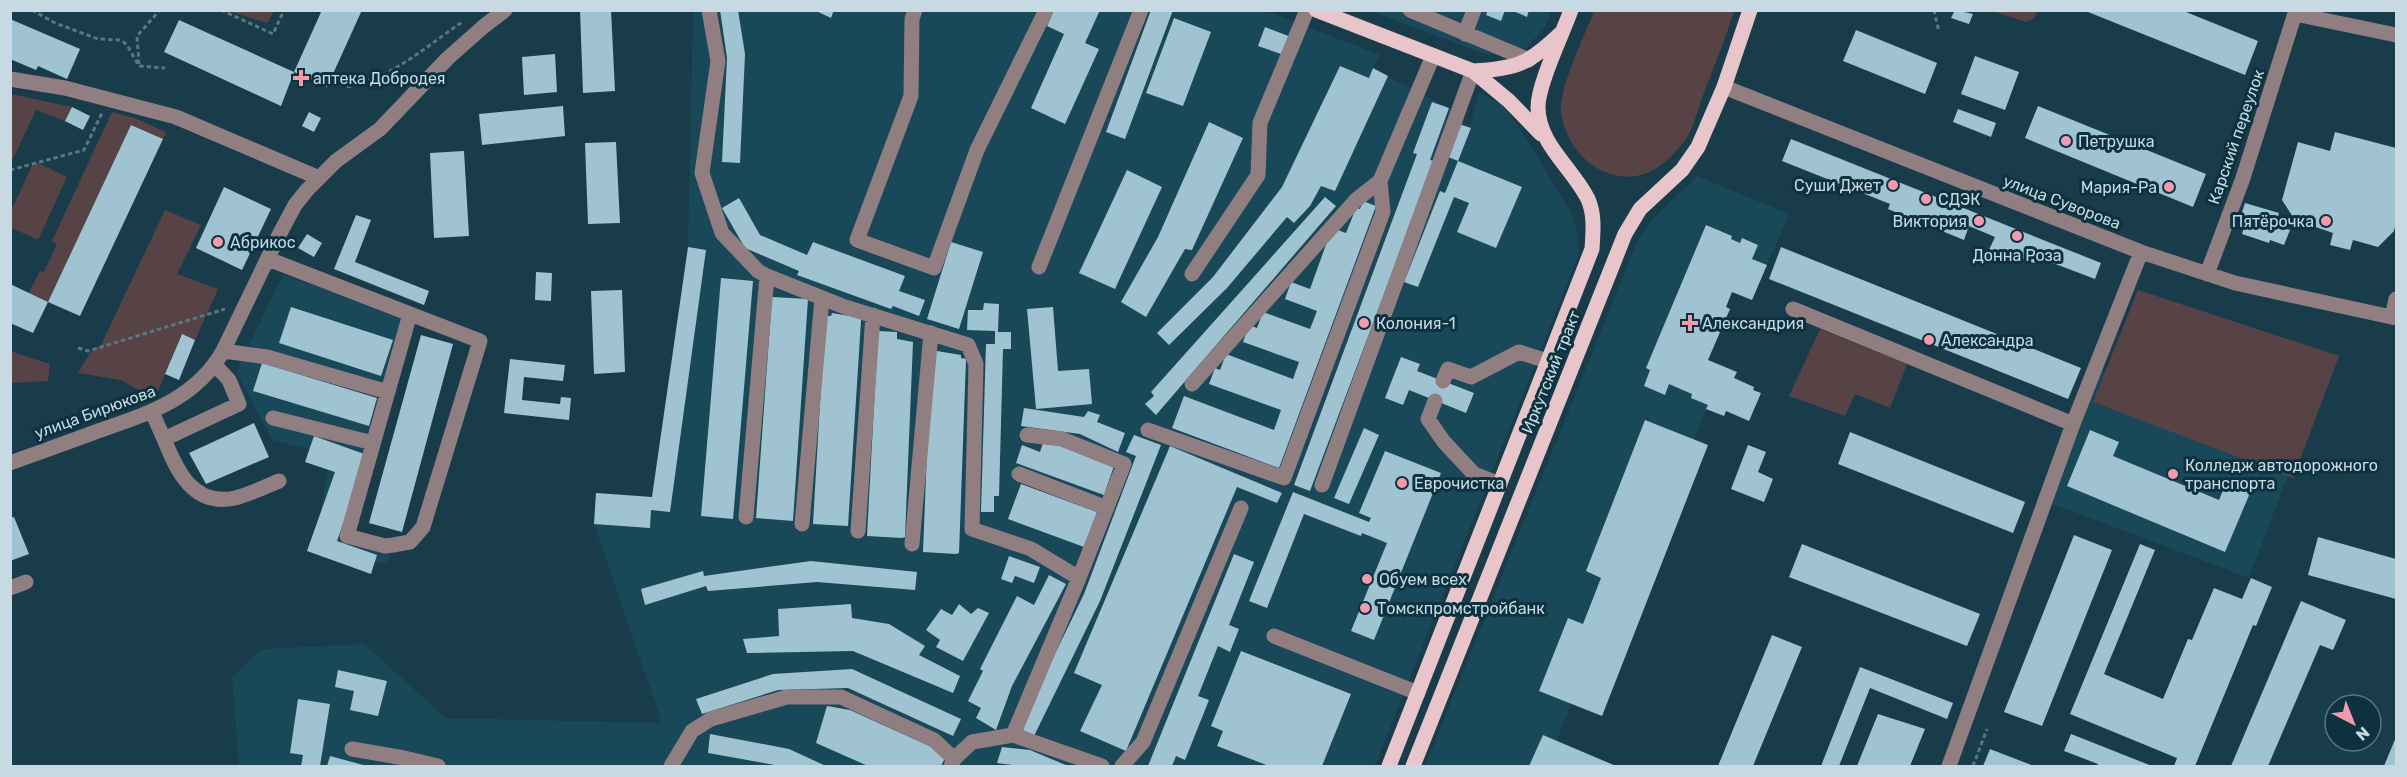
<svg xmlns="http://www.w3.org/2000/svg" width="2407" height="777" viewBox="0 0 2407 777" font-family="Rubik,sans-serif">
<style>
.built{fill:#194859}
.green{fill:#574346}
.building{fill:#a0c3d2}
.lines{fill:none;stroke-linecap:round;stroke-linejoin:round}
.path{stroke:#597783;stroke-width:3;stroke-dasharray:4.5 3;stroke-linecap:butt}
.minor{stroke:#907e81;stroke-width:15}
.major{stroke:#e8c5cb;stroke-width:15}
.poi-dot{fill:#f39aac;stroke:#0c3240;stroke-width:2}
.labels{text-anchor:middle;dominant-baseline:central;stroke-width:6;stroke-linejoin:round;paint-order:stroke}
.poi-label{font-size:16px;fill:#c7dae3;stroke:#0c3240;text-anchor:start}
.street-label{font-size:16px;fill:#c7dae3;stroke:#0c3240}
</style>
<rect width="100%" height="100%" fill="#183c4a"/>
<!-- built -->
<path class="built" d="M 693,11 L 1266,11 L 1380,55 L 1373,69 L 1449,108 L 1470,128 L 1479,92 L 1500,103 L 1518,126 L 1571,212 L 1578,234 L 1578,256 L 1375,766 L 239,766 L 232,678 L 262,649 L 364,644 L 446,718 L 662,723 L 594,524 L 596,493 L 652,497 L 688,247 Z
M 1370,11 L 1551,11 L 1545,27 L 1527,47 L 1508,57 L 1485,54 Z
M 1697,176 L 1789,214 L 1767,265 L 1736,252 L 1705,365 L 1691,398 L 1708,405 L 1694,439 L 1708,445 L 1696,476 L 1666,465 L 1557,740 L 1616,766 L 1425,766 L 1637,242 L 1649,223 Z
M 283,275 L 406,316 L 345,536 L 391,548 L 387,565 L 315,546 L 330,455 L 272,440 L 236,372 Z
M 2098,370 L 2299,446 L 2249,578 L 2048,502 Z"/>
<!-- green -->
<path class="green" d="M 229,11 L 274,11 L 267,23 Z
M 1594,11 L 1734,11 C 1725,41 1712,71 1701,101 C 1697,113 1693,129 1686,139 C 1676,153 1660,169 1644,174 C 1603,187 1564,150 1561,110 C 1560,85 1585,35 1594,11 Z
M 1993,11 L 2038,11 L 2034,18 L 2026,22 Z
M 11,94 L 72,107 L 65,121 L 36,110 L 11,163 Z
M 112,112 L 135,118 L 166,132 L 163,139 L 131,125 L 48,302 L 29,293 L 40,271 L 44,272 L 57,244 L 52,241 Z
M 34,161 L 67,177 L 38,240 L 10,227 L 11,211 Z
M 165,210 L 201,225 L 177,274 L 218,289 L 195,340 L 181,335 L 156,396 L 147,395 L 121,380 L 78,373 L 90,353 L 101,345 Z
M 2138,290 L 2339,356 L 2293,478 L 2093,402 Z
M 1820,329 L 1907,364 L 1890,408 L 1855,394 L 1845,416 L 1789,396 Z
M 10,351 L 50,364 L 48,381 L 11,383 Z"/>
<!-- building -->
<path class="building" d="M 322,10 L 362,10 L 327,87 L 294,72 Z
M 580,10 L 611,10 L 615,91 L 583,93 Z
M 720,10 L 738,10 L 745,54 L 740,163 L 722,162 L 727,58 Z
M 814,10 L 834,10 L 831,18 Z
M 1054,10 L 1100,10 L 1085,43 L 1099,49 L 1065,124 L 1031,108 L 1064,34 L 1047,26 Z
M 1151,10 L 1173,10 L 1125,139 L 1106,132 Z
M 1488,10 L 1505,10 L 1501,21 L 1486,15 Z
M 1511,10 L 1529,10 L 1527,17 Z
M 1955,10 L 1973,14 L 1969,24 L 1951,18 Z
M 2083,10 L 2181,10 L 2258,41 L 2245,75 Z
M 1174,18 L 1211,32 L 1183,106 L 1146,93 Z
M 10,19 L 80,49 L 67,79 L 38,66 L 36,70 L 10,59 Z
M 179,20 L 294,72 L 281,106 L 164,52 Z
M 1265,27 L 1291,37 L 1284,55 L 1258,46 Z
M 1856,30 L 1937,63 L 1925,94 L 1843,61 Z
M 555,54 L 557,92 L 524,95 L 522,57 Z
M 1975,56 L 2019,72 L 2005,110 L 1961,94 Z
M 1340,66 L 1369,78 L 1373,68 L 1388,76 L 1335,191 L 1321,186 L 1310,206 L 1294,223 L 1287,217 L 1227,288 L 1169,345 L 1157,333 L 1213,277 L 1282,187 Z
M 1432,102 L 1449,108 L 1430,160 L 1434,161 L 1310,491 L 1294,485 L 1417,154 L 1413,153 Z
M 563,106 L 565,136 L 482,145 L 479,114 Z
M 2038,106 L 2206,174 L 2193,207 L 2025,138 Z
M 72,107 L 90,116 L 83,130 L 65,121 Z
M 1958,109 L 1996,123 L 1991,137 L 1953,122 Z
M 309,112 L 321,118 L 314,132 L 302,126 Z
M 1209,122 L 1243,138 L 1192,250 L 1185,249 L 1146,317 L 1121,302 L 1158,237 Z
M 1459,124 L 1471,128 L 1458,161 L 1446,156 Z
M 131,125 L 163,139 L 80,316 L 48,302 Z
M 2335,132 L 2396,148 L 2396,223 L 2394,231 L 2378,247 L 2353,240 L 2350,250 L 2330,245 L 2333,233 L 2310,225 L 2293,217 L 2282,200 L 2298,142 L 2330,151 Z
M 1791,139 L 2101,263 L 2095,279 L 2037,257 L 2034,263 L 2018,257 L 2017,261 L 1989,250 L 1995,237 L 1969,226 L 1964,240 L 1888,209 L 1890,204 L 1782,161 Z
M 616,142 L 620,223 L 588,224 L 585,143 Z
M 464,151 L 469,236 L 434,238 L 430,153 Z
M 1458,161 L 1522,187 L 1496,248 L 1457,232 L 1469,203 L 1454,197 L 1418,287 L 1404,282 L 1440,191 L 1445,193 Z
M 1127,170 L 1162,187 L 1115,289 L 1079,273 Z
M 224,187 L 271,209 L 242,270 L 196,248 Z
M 1325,197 L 1336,206 L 1156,415 L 1145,404 L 1154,396 L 1151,392 Z
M 739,198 L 760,235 L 807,255 L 813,242 L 905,276 L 899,291 L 925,300 L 919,316 L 893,306 L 891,309 L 797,275 L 799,271 L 745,248 L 722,208 Z
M 1363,201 L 1376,206 L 1279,468 L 1172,428 L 1184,396 L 1274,430 L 1281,410 L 1209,384 L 1215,368 L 1220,370 L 1226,354 L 1293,379 L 1299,362 L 1243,342 L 1249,325 L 1257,328 L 1263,312 L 1310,329 L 1317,311 L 1285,299 L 1291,282 L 1310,289 L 1332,228 L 1346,233 L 1356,208 L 1360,209 Z
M 2245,203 L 2279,213 L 2275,225 L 2290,230 L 2284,245 L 2270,240 L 2269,243 L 2242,234 L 2245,223 L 2239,221 Z
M 356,215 L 371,220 L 355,262 L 429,291 L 424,305 L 334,269 Z
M 1706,225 L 1732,236 L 1731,239 L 1740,243 L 1742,238 L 1758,245 L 1752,259 L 1767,265 L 1752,300 L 1732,292 L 1726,307 L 1730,309 L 1708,360 L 1737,372 L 1734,378 L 1754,387 L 1753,390 L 1761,393 L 1749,421 L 1726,411 L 1724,416 L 1706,409 L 1708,405 L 1691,398 L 1692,394 L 1669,384 L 1665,395 L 1644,386 L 1650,370 L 1646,368 Z
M 307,234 L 322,243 L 314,257 L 298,248 Z
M 951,242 L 983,252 L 959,329 L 927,319 Z
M 688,247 L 706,250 L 670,512 L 651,510 L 650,528 L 594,524 L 596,493 L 652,497 Z
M 1781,247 L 2081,368 L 2068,399 L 1769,279 Z
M 536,272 L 552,273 L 551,301 L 535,300 Z
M 721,278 L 753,281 L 733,519 L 701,516 Z
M 10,284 L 48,302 L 33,333 L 10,323 Z
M 622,290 L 625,372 L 594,374 L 591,291 Z
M 772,297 L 808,299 L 793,521 L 756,518 Z
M 984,303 L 999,304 L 998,332 L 1011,332 L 1011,349 L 1003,349 L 999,496 L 994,496 L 994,512 L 981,512 L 986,344 L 995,344 L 995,331 L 967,330 L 968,310 L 983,310 Z
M 291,307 L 393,340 L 381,376 L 279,343 Z
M 1053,307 L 1058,371 L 1089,369 L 1092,404 L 1036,409 L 1027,309 Z
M 832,313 L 861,318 L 861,321 L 848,526 L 813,524 L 825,316 L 831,316 Z
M 878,331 L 897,332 L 897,339 L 913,342 L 905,537 L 902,538 L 867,536 Z
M 182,334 L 195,340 L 179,380 L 165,374 Z
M 421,335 L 453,344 L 402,532 L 369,523 Z
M 931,350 L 961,355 L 961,358 L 966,359 L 959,553 L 956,554 L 923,552 Z
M 1401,357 L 1420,364 L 1417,371 L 1474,393 L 1466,413 L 1409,390 L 1403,405 L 1385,398 Z
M 510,359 L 565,365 L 563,381 L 524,377 L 522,400 L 560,404 L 561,397 L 571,398 L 569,420 L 504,413 Z
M 262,363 L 377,398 L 369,426 L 253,391 Z
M 1024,408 L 1084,417 L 1088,411 L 1100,415 L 1097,422 L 1125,433 L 1118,452 L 1080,434 L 1021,426 Z
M 1645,420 L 1708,445 L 1602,716 L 1539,691 L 1568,618 L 1583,624 L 1601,578 L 1586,571 Z
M 254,423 L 269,457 L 206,484 L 189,453 Z
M 1364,428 L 1379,435 L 1349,504 L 1334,498 Z
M 2090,430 L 2119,442 L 2113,456 L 2219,500 L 2226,483 L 2250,493 L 2225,552 L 2067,486 Z
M 1850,432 L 2025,502 L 2013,533 L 1838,464 Z
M 1134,435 L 1161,445 L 1100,601 L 1034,736 L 1019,728 L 1084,594 L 1136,456 L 1126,452 Z
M 314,436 L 367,455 L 337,541 L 377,555 L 371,574 L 307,551 L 335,472 L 305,462 Z
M 1044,440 L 1114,466 L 1104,495 L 1016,463 L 1022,445 L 1040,452 Z
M 1748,445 L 1766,452 L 1758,472 L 1773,479 L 1764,502 L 1731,489 Z
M 1170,446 L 1282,493 L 1277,503 L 1237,487 L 1126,751 L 1080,731 L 1102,685 L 1074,673 Z
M 1385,451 L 1441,473 L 1374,640 L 1351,631 L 1387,543 L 1362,533 L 1361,536 L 1304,514 L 1267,608 L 1249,601 L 1293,492 L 1369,522 L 1371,518 L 1359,513 Z
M 1021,484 L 1097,512 L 1084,547 L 1008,519 Z
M 14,517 L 29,554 L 10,561 L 10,518 Z
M 2074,535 L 2112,550 L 2042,726 L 2004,712 Z
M 2318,537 L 2396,559 L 2396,599 L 2308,575 Z
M 1802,544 L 1980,614 L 1967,646 L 1789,577 Z
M 2140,544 L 2155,550 L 2104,674 L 2163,699 L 2188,639 L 2192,640 L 2214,588 L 2242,599 L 2251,578 L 2272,587 L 2256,626 L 2253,625 L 2195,766 L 2174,766 L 2177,758 L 2070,714 Z
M 1234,554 L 1254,562 L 1229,625 L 1239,629 L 1230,652 L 1218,646 L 1198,696 L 1209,700 L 1185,760 L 1176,756 L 1172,766 L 1148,766 Z
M 1009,556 L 1040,567 L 1034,583 L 1015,576 L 1012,583 L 1001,579 Z
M 811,561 L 917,572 L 915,590 L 817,582 L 708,591 L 706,586 L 645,605 L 641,589 L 703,571 L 704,576 Z
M 1049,575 L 1066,584 L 1012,686 L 996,730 L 976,718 L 981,708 L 968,701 L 983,671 L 980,669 L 1017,596 L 1034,605 Z
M 2301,601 L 2346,620 L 2333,650 L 2320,645 L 2268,766 L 2231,766 Z
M 851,604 L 852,618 L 889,624 L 925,646 L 919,655 L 960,676 L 953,693 L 853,651 L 747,653 L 743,639 L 779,636 L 778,609 Z
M 959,604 L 971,614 L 978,608 L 989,613 L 963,661 L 936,647 L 940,640 L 926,630 L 941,609 L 952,615 Z
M 1772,635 L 1802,647 L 1753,766 L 1718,766 Z
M 1241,651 L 1351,694 L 1322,766 L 1269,766 L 1217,746 L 1223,731 L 1211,726 Z
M 1860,667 L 1953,703 L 1947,719 L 1870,688 L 1839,766 L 1821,766 Z
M 852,669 L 961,719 L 953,736 L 848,688 L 778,690 L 702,714 L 696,699 L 773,674 Z
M 338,670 L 387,681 L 378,716 L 350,710 L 354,691 L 335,687 Z
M 298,699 L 330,704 L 320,766 L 301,766 L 303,755 L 290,753 Z
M 827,706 L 850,710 L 947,754 L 941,766 L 868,766 L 816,743 Z
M 1878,714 L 1925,729 L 1910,766 L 1857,766 Z
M 710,734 L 789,749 L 826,766 L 780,766 L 708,753 Z
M 2071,734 L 2152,766 L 2097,766 L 2098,764 L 2064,751 Z
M 1543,735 L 1557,741 L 1616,766 L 1529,766 Z
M 2396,737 L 2396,766 L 2384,766 Z
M 1002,747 L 1030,750 L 1068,766 L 1019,766 L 997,763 Z
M 1990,749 L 2034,766 L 1983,766 Z
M 330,756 L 367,766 L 327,766 Z"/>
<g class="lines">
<!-- path -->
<path class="path" d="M 32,10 L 55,23 L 98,39 L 121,40 L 127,45 L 139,66 L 165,68
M 221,10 L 273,34 L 284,10
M 1934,10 L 1939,32
M 139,64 L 137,36 L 160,10
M 347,87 C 390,79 427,46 462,22
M 10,170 L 84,150 L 102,113
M 78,348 L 88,351 L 225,309
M 1973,766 L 1987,729"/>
<!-- minor -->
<path class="minor" d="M 709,10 L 718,61 L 702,173 L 722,233 L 758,271 L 767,276 L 845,307 L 968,345 L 976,364 L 972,529 L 1031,549 L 1079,578 L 1013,735
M 915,10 L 912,19 L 911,96 L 857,240 L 934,268 L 977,150 L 1046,10
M 1410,10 L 1529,60
M 2295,14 L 2396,35
M 1465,34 L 1474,10
M 10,79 L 65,88 L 176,117 L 319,178
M 1724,87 L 2141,252 L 2235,283 L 2396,318
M 268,259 L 480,341 L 423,527 L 410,542 L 393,545 L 385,546 L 347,536 L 410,314
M 1039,267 L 1141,10
M 1192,274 L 1258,175 L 1260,123 L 1307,10
M 2207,274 L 2243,178 L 2296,10
M 1793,309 L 2073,424
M 2392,317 L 2396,299
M 223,351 L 267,357 L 388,392
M 1443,381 L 1448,369 L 1471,377 L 1519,352 L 1547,361
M 1192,384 L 1356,200 L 1380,181
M 1435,401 L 1428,419 L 1444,442 L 1474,474 L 1500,484
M 152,412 L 164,439 L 239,404 L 229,380 L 215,365
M 273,418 L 373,443
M 1148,430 L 1284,478 L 1383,212 L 1380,181 L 1433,56
M 1027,435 L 1062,439 L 1124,464 L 1079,578
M 164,439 C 177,471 193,507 235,498 C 250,494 265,487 279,481
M 10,463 C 40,452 69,442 98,431 C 147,414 196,399 223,351 L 279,235 L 295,205 L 307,190 L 336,161 L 380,129 L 448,58 L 483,27 L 505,10
M 1019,474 L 1107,508
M 1322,485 L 1473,71
M 746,517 L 767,276
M 802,524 L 822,298
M 858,531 L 873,315
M 912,544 L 931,333
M 10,588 L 26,582
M 1274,636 L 1418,693
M 352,749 L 404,758 L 438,766
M 671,766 L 692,731 L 711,719 L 787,697 L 841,697 L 934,740 L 954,759
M 951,766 L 954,759 L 972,742 L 1013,735 L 1102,766
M 1122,766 L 1143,742 L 1241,508
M 1949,766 L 2073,424 L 2141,252"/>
<!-- major -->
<path class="major" d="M 1316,10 L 1473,71 L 1509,101 L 1541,134
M 1473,71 C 1516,69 1529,64 1560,34
M 1389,766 L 1592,249 C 1593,232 1595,215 1588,199 C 1572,167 1538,144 1538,107 C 1538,84 1563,33 1571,10
M 1413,766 L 1625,234 L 1640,209 L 1682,170 L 1698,147 L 1724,87 L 1750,10"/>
</g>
<!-- markers -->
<g class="poi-dot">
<path d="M298 69h6v6h6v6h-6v6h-6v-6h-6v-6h6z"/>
<circle cx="2066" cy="141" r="6"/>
<circle cx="1893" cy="185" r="6"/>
<circle cx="2169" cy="187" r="6"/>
<circle cx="1926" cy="199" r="6"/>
<circle cx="1979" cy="221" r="6"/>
<circle cx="2326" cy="221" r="6"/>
<circle cx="2017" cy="236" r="6"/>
<circle cx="218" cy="242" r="6"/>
<circle cx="1364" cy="323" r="6"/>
<path d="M1687 314h6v6h6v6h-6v6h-6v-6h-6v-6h6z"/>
<circle cx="1929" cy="340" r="6"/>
<circle cx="2173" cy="474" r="6"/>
<circle cx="1402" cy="483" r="6"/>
<circle cx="1367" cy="579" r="6"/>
<circle cx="1365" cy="608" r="6"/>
</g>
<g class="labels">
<!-- poi labels -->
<g class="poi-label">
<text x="313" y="78">аптека Добродея</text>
<text x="2078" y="141">Петрушка</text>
<text x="1881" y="185" text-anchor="end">Суши Джет</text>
<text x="2157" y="187" text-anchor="end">Мария-Ра</text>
<text x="1938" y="199">СДЭК</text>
<text x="1967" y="221" text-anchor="end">Виктория</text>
<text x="2314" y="221" text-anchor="end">Пятёрочка</text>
<text x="230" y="242">Абрикос</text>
<text x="2017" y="255" text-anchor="middle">Донна Роза</text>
<text x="1376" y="323">Колония-1</text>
<text x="1702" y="323">Александрия</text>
<text x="1941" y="340">Александра</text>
<text x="2185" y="465">Колледж автодорожного<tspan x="2185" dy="18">транспорта</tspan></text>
<text x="1414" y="483">Еврочистка</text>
<text x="1379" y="579">Обуем всех</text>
<text x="1377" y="608">Томскпромстройбанк</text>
</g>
<!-- street labels -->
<g class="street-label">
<text transform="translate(2236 137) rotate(-71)">Карский переулок</text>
<text transform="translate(2062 202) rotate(21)">улица Суворова</text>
<text transform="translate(1551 372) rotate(-68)">Иркутский тракт</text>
<text transform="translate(95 412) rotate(-20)">улица Бирюкова</text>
</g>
</g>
<!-- border -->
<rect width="2407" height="777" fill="none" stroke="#c7dae3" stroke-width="24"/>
<!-- north arrow -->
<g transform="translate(2353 723) rotate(138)"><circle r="28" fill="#0c3240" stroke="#577581" stroke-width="1.5"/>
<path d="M0-4.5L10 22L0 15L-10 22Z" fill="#f39aac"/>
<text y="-9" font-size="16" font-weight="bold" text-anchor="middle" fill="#c7dae3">N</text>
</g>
</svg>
